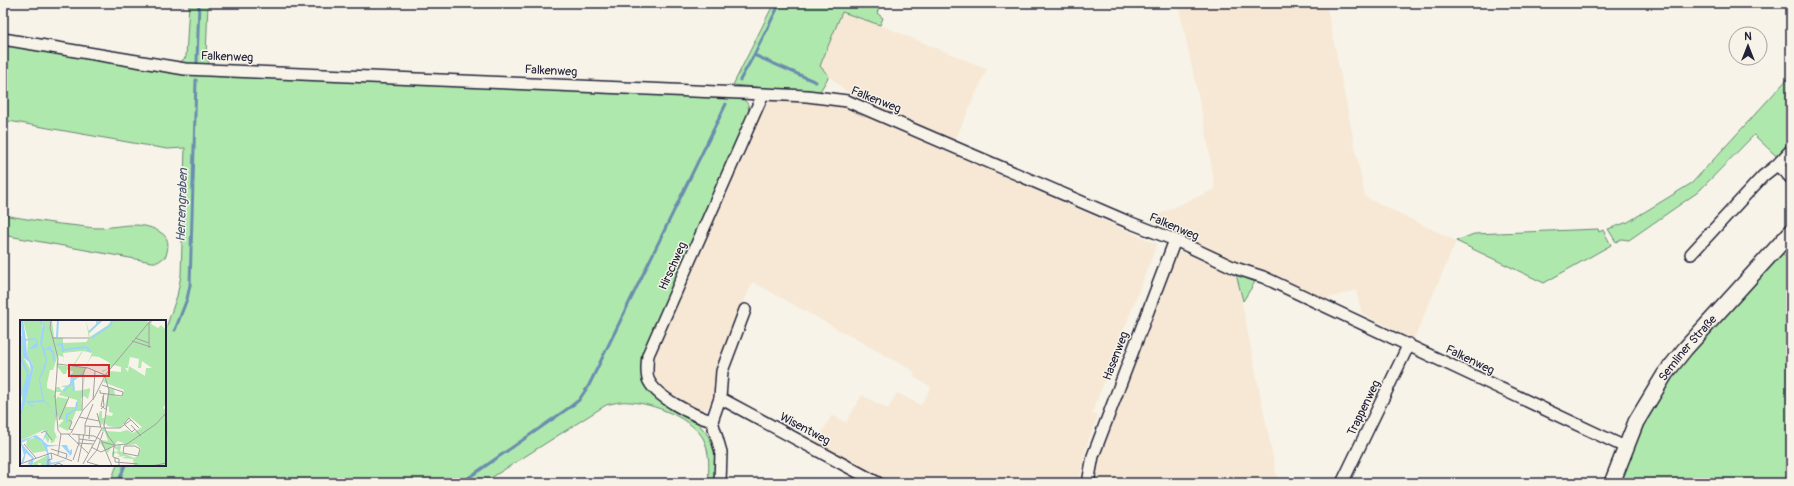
<svg xmlns="http://www.w3.org/2000/svg" width="1794" height="486" viewBox="0 0 1794 486" font-family="Pangolin,sans-serif">
<style>
.built{fill:#f6e8d4}
.green{fill:#afe8ac;stroke:#688574}
.lines{fill:none;stroke-linecap:round;stroke-linejoin:round}
.stream{stroke:#6b8dae;stroke-width:3}
.street-casing{stroke:#22223b;stroke-width:14}
.secondary-casing{stroke:#22223b;stroke-width:18}
.street{stroke:#f7f3e8;stroke-width:11}
.secondary{stroke:#f7f3e8;stroke-width:15}
.labels{text-anchor:middle;dominant-baseline:central;stroke-width:3;stroke-linejoin:round;paint-order:stroke}
.street-label{font-size:12px;fill:#22223b;stroke:#f7f3e8}
.water-label{font-size:13px;font-style:italic;fill:#475775;stroke:#f7f3e8}
.inset-river{fill:none;stroke:#9cd4fb;stroke-width:2}
.inset-road{fill:none;stroke:#a29fa3;stroke-width:1}
.view{fill:#d62828;fill-opacity:0.15;stroke:#d62828;stroke-width:2}
.inset-edge{fill:none;stroke:#22223b;stroke-width:2}
</style>
<rect width="100%" height="100%" fill="#f7f3e8"/>
<filter id="ink" filterUnits="userSpaceOnUse"><feTurbulence type="fractalNoise" baseFrequency=".025" numOctaves="2"/><feDisplacementMap in="SourceGraphic" scale="8" xChannelSelector="R" yChannelSelector="G"/><feConvolveMatrix kernelMatrix="1 2 1 2 8 2 1 2 1" color-interpolation-filters="sRGB"/></filter>
<g filter="url(#ink)">
<!-- built -->
<path class="built" d="M 1178,3 L 1326,3 L 1365,197 L 1456,241 L 1414,339 L 1362,314 L 1356,290 L 1325,299 L 1259,270 L 1240,266 L 1148,219 L 1215,189 L 1206,131 Z
M 842,12 L 880,25 L 987,69 L 954,142 L 855,99 L 829,76 L 820,66 Z
M 774,99 L 848,107 L 1157,244 L 1092,413 L 1098,415 L 1086,447 L 1079,483 L 887,483 L 815,445 L 832,415 L 846,423 L 862,395 L 888,409 L 897,393 L 921,405 L 931,387 L 914,377 L 915,372 L 753,282 L 738,314 L 721,365 L 713,402 L 706,409 L 696,409 L 662,387 L 655,379 L 654,366 L 656,351 L 765,106 Z
M 1182,251 L 1236,274 L 1278,483 L 1108,483 L 1098,478 L 1095,467 L 1172,258 Z"/>
<!-- green -->
<path class="green" d="M 189,3 L 208,3 L 206,57 L 210,65 L 179,63 L 186,57 Z
M 774,3 L 881,3 L 877,13 L 883,18 L 880,25 L 842,12 L 820,66 L 829,76 L 819,93 L 733,85 Z
M 3,44 L 169,71 L 742,98 L 748,104 L 749,113 L 644,355 L 641,370 L 642,377 C 663,394 705,422 714,447 C 718,458 717,471 717,483 L 708,483 C 709,469 710,453 704,440 C 694,419 652,403 630,402 C 621,401 614,403 606,405 L 483,483 L 110,483 L 117,465 L 165,465 L 165,331 L 177,296 L 181,275 L 185,148 L 167,149 L 3,120 Z
M 1791,75 L 1791,170 L 1754,135 L 1698,192 L 1629,240 L 1621,239 L 1616,242 L 1608,229 L 1628,222 L 1692,183 Z
M 3,215 C 28,219 53,224 79,226 C 86,227 93,228 100,228 C 122,227 142,219 163,234 C 170,240 168,248 166,256 L 158,262 L 152,262 L 3,235 Z
M 1598,229 L 1599,232 L 1603,230 L 1611,245 L 1544,283 L 1456,241 L 1474,234 Z
M 1781,252 L 1791,261 L 1791,483 L 1618,483 C 1632,445 1648,410 1670,377 Z
M 1236,274 L 1255,282 L 1243,301 Z"/>
<g class="lines">
<!-- stream -->
<path class="stream" d="M 754,55 L 816,82
M 197,62 L 199,3
M 740,80 L 754,55 L 780,3
M 175,330 L 187,299 L 190,285 L 196,80
M 118,483 L 125,465
M 461,483 L 570,407 L 579,400 L 589,385 L 726,104"/>
<defs>
<path id="street" d="M 3,39 L 185,69 L 763,94 L 807,96 L 847,101 L 1126,221 L 1175,240 L 1235,268 L 1263,277 L 1625,447
M 1777,165 L 1791,178
M 1691,254 L 1763,176 L 1777,165 L 1791,150
M 720,398 L 878,483
M 712,421 L 720,398 L 722,371 L 745,310
M 720,483 L 721,452 L 712,421 C 694,416 655,397 648,379 C 646,371 647,363 648,355 L 763,94
M 1088,483 L 1093,456 L 1175,240
M 1342,483 L 1409,344"/>
<g id="secondary">
<path id="s1" d="M 1612,483 L 1636,422 L 1665,374 L 1685,349 L 1791,232"/>
</g>
</defs>
<!-- street casing -->
<use href="#street" class="street-casing"/>
<!-- secondary casing -->
<use href="#secondary" class="secondary-casing"/>
<!-- street -->
<use href="#street" class="street"/>
<!-- secondary -->
<use href="#secondary" class="secondary"/>
</g>
</g>
<g class="labels">
<!-- street labels -->
<g class="street-label">
<text transform="translate(227 57) rotate(2)">Falkenweg</text>
<text transform="translate(551 71) rotate(3)">Falkenweg</text>
<text transform="translate(876 100) rotate(22)">Falkenweg</text>
<text transform="translate(1174 227) rotate(23)">Falkenweg</text>
<text transform="translate(673 266) rotate(-66)">Hirschweg</text>
<text stroke="none"><textPath href="#s1" startOffset="156">Semliner Straße</textPath></text>
<text transform="translate(1116 356) rotate(-69)">Hasenweg</text>
<text transform="translate(1470 360) rotate(26)">Falkenweg</text>
<text transform="translate(1364 408) rotate(-64)">Trappenweg</text>
<text transform="translate(805 429) rotate(28)">Wisentweg</text>
</g>
<!-- water labels -->
<g class="water-label">
<text transform="translate(182 205) rotate(-88)">Herrengraben</text>
</g>
</g>
<!-- overview -->
<g transform="translate(20 320)">
<rect width="146" height="146" fill="#f7f3e8"/>
<path d="M 3,0 L 17,0 L 22,3 L 23,9 L 25,5 L 19,0 L 32,0 L 34,17 L 43,18 L 43,23 L 66,22 L 69,18 L 66,0 L 69,12 L 76,6 L 76,0 L 82,0 L 69,13 L 70,17 L 88,5 L 91,1 L 86,0 L 127,0 L 128,3 L 131,0 L 133,0 L 131,4 L 138,8 L 141,5 L 146,10 L 146,84 L 143,88 L 146,90 L 146,146 L 114,145 L 113,139 L 102,138 L 106,136 L 96,137 L 100,136 L 96,132 L 92,137 L 92,132 L 99,131 L 92,126 L 88,133 L 80,123 L 82,120 L 88,121 L 85,112 L 81,111 L 84,107 L 82,103 L 81,107 L 78,97 L 80,91 L 82,91 L 82,98 L 85,98 L 84,106 L 86,111 L 100,112 L 107,110 L 113,113 L 122,107 L 110,97 L 100,108 L 88,106 L 85,103 L 86,95 L 92,96 L 93,93 L 89,92 L 89,86 L 85,88 L 89,68 L 94,69 L 95,76 L 102,77 L 104,70 L 83,62 L 89,51 L 101,52 L 101,47 L 94,45 L 83,52 L 81,51 L 87,49 L 90,43 L 79,37 L 72,36 L 65,47 L 63,70 L 70,68 L 70,71 L 68,79 L 64,76 L 61,78 L 62,91 L 56,91 L 48,111 L 38,106 L 44,100 L 39,99 L 36,94 L 34,110 L 38,120 L 36,117 L 34,122 L 31,123 L 30,118 L 28,123 L 24,116 L 27,113 L 24,110 L 0,121 L 0,99 L 14,47 L 7,34 L 8,20 ZM 62,31 L 52,47 L 38,45 L 37,35 L 43,37 L 44,43 L 43,33 ZM 63,31 L 72,33 L 69,40 L 65,47 L 53,47 ZM 110,37 L 119,39 L 118,48 L 121,48 L 122,41 L 132,48 L 126,48 L 125,56 L 109,46 L 108,52 L 105,48 L 108,48 ZM 37,38 L 36,51 L 37,46 L 43,54 L 46,54 L 47,50 L 53,51 L 50,65 L 41,66 L 46,68 L 42,71 L 39,67 L 36,67 L 36,72 L 41,72 L 36,79 L 35,71 L 27,68 L 27,64 L 30,50 L 33,50 ZM 62,54 L 65,56 L 63,70 L 54,71 L 53,61 ZM 39,75 L 57,80 L 57,87 L 46,87 L 48,79 L 38,77 ZM 98,121 L 106,124 L 104,126 L 116,124 L 121,129 L 118,136 L 114,138 L 103,133 L 100,131 L 101,125 L 98,125 L 97,127 L 95,124 ZM 0,16 L 3,16 L 4,38 L 11,50 L 0,93 L 2,79 L 0,68 ZM 17,117 L 21,121 L 26,131 L 13,133 L 6,125 L 7,120 ZM 28,135 L 26,146 L 21,146 L 21,143 L 18,143 L 18,146 L 11,144 Z" fill="#afe8ac" fill-rule="evenodd"/>
<path d="M 1,0 L 3,0 L 6,19 L 15,18 L 17,20 L 18,24 L 17,28 L 9,29 L 17,22 L 15,19 L 6,21 L 7,34 L 14,47 L 6,80 L 8,81 L 9,84 L 13,85 L 13,87 L 8,84 L 6,80 L 0,99 L 4,69 L 11,50 L 9,42 L 3,37 ZM 17,0 L 20,0 L 25,5 L 22,25 L 25,30 L 28,27 L 33,26 L 25,31 L 27,39 L 26,46 L 20,59 L 24,80 L 28,84 L 30,87 L 33,88 L 34,90 L 36,95 L 36,103 L 34,109 L 33,110 L 28,110 L 28,112 L 23,121 L 28,125 L 47,125 L 49,131 L 52,129 L 52,134 L 44,141 L 26,146 L 27,133 L 21,121 L 13,117 L 1,123 L 14,138 L 12,146 L 8,144 L 6,146 L 12,138 L 6,133 L 4,141 L 0,146 L 4,135 L 0,121 L 16,115 L 23,120 L 27,110 L 34,110 L 36,103 L 34,90 L 33,88 L 29,87 L 25,82 L 23,80 L 21,72 L 19,59 L 26,40 L 20,23 L 23,5 ZM 41,125 L 50,135 L 45,140 L 31,143 L 27,127 Z" fill="#9cd4fb" fill-rule="evenodd"/>
<path class="inset-river" d="M 69,12 L 82,0M 37,17 L 38,0M 71,18 L 91,5 L 92,0M 37,25 L 42,24 L 43,32M 28,27 L 33,32 L 34,41M 43,30 L 66,27 L 71,32M 1,39 L 8,53M 43,71 L 51,64 L 52,54M 54,71 L 53,60 L 62,54M 2,75 L 8,54M 8,82 L 24,81M 47,102 L 47,95 L 56,89 L 57,82"/>
<path class="inset-road" d="M 31,0 L 30,8 L 38,38 L 35,77M 33,18 L 69,18M 115,18 L 129,23M 112,21 L 131,27M 129,28 L 129,2M 38,44 L 68,48 L 85,55M 85,57 L 89,70 L 84,106 L 88,116 L 95,125M 80,70 L 80,73 L 102,76 L 103,72 L 82,65M 84,74 L 81,86 L 87,90M 35,76 L 38,110 L 41,114 L 51,114M 73,80 L 75,51M 81,89 L 84,86 L 83,76M 62,90 L 63,54 L 66,47M 77,93 L 81,108M 59,97 L 79,101M 39,100 L 49,77M 49,100 L 52,102 L 49,109 L 53,110M 111,105 L 121,116M 65,106 L 81,107M 115,109 L 112,112 L 104,104 L 109,98 L 119,108M 21,113 L 25,111 L 32,120M 51,113 L 63,90 L 74,78 L 86,54 L 131,0M 48,114 L 68,133M 52,114 L 74,116 L 81,120 L 92,146M 65,114 L 65,104 L 73,84M 59,119 L 75,121M 69,119 L 70,107M 82,122 L 94,125M 57,123 L 73,124M 4,124 L 16,138M 94,126 L 93,137 L 99,139 L 99,146M 104,126 L 115,126 L 120,129 L 118,136 L 103,133 ZM 71,127 L 81,132 L 96,125 L 107,124 L 136,104 L 146,93M 31,129 L 47,134 L 46,138M 38,135 L 41,114M 95,138 L 95,142 L 118,144M 53,140 L 59,123 L 59,114M 58,142 L 64,114M 67,142 L 77,130 L 83,112M 67,142 L 81,146M 0,144 L 31,133 L 52,141M 63,144 L 82,108 L 100,108 L 111,100M 28,146 L 28,140 L 32,139 L 31,133M 32,146 L 39,143 L 44,146M 132,146 L 146,143"/>
<path class="view" d="M 49,45 L 89,45 L 89,56 L 49,56 Z"/>
<rect width="146" height="146" class="inset-edge"/>
</g>
<!-- margin -->
<rect width="1794" height="486" fill="none" stroke="#f7f3e8" stroke-width="16"/>
<rect x="8" y="8" width="1778" height="470" fill="none" stroke="#22223b" stroke-width="1.5" filter="url(#ink)"/>
<!-- north arrow -->
<g transform="translate(1748 46)"><circle r="19" fill="#f7f3e8" stroke="#a29fa3"/>
<path d="M0-3L7 15L0 10L-7 15Z" fill="#22223b"/>
<text y="-6" font-size="11" font-weight="bold" text-anchor="middle" fill="#22223b">N</text>
</g>
</svg>
